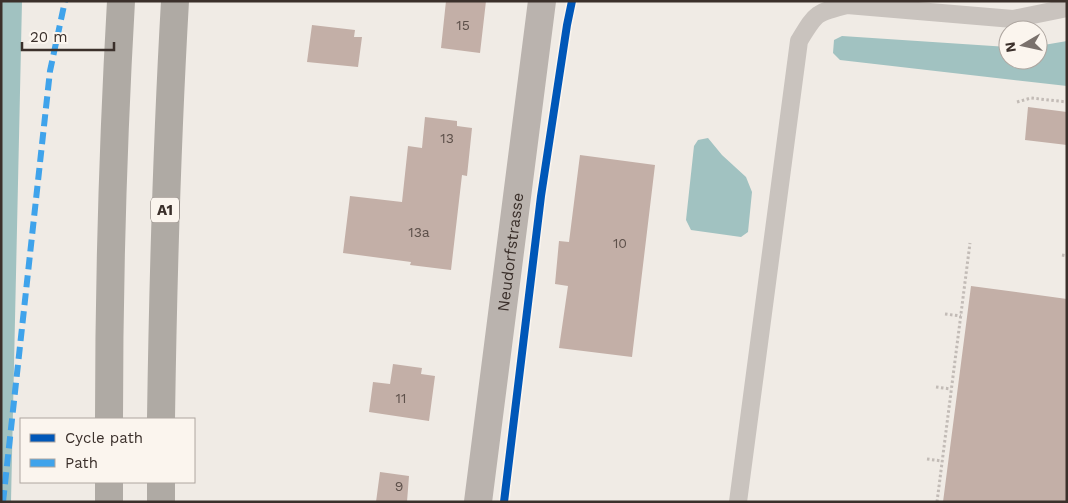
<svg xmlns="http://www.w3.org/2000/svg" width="1068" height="503" viewBox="0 0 1068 503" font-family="'Work Sans',sans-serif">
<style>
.water{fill:#a1c2c1}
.building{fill:#c3afa7}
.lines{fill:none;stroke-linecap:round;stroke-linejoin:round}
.path{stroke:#c2bbb6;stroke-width:3;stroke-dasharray:2.5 2.5;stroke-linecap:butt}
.lane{stroke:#c9c3be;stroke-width:18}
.secondary{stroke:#bab3ae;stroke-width:28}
.highway{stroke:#afaaa4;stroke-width:28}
.quiet{stroke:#3fa3eb;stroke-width:6;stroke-dasharray:12 6;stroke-linecap:butt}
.cycleway-casing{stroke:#fbf5ee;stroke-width:11}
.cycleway{stroke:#0057b8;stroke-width:8}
.labels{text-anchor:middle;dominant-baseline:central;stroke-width:4;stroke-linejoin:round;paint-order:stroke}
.number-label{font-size:14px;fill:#5d504a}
.shield{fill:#fbf5ee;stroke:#756b66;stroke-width:1}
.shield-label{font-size:15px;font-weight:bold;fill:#3b302b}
.street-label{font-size:16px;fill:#3b302b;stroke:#fbf5ee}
</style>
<rect width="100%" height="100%" fill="#f0ebe5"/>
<!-- water -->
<path class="water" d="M 1,1 L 22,1 L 11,502 L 1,502 Z
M 842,36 L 1008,47 L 1008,60 L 1038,60 L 1038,46 L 1067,41 L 1067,86 L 840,60 L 833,53 L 834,40 Z
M 708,138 L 722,155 L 746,177 L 752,192 L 748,232 L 741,237 L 691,230 L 686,220 L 694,146 L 698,140 Z"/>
<!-- building -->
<path class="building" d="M 446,1 L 486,1 L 480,53 L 441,48 Z
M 312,25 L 355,30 L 354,37 L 362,37 L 358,67 L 307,62 Z
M 1028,107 L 1067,112 L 1067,145 L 1025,140 Z
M 425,117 L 457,121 L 457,126 L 472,128 L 467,176 L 462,175 L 451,270 L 410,265 L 411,262 L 343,253 L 350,196 L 402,202 L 408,146 L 422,148 Z
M 580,155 L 655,165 L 632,357 L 559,348 L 568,286 L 555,284 L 559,241 L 569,242 Z
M 971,286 L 1067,299 L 1067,502 L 943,502 Z
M 393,364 L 422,368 L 421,374 L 435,376 L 429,421 L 369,412 L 373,382 L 390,384 Z
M 380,472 L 409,476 L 407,502 L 376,502 Z"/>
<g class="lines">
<!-- path -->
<path class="path" d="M 1017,102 L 1031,98 L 1067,102
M 1062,255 L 1067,256
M 945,314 L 961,316
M 936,387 L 951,389
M 927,459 L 942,461
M 937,502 L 970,243"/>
<!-- lane -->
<path class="lane" d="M 738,502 L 799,41 C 816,13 815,13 847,5 L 1013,19 L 1067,8"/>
<!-- secondary -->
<path class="secondary" id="s1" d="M 478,502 L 542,1"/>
<!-- highway -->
<path class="highway" d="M 109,419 C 109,280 113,141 121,1
M 161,419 C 163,280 167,141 175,1
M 109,482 L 109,502
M 161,482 L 161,502"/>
<!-- quiet -->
<path class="quiet" d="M 3,502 L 50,71 L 65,1"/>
<defs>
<path id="cycleway" d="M 504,502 L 541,196 L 567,25 L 572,1"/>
</defs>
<!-- cycleway casing -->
<use href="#cycleway" class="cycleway-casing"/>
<!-- cycleway -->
<use href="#cycleway" class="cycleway"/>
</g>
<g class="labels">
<!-- number labels -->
<g class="number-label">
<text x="463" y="25">15</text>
<text x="447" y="138">13</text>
<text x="419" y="232">13a</text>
<text x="620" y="243">10</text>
<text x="401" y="398">11</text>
<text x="399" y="486">9</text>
</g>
<!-- shield labels -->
<rect class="shield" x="151" y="197.5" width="28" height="25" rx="4"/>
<g class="shield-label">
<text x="165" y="210">A1</text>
</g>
<!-- street labels -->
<g class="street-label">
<text stroke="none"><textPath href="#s1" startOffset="252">Neudorfstrasse</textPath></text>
</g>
</g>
<!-- border -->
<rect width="1068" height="503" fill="none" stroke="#3b302b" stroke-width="5"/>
<!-- legend -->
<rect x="20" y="418" width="175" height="65" fill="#fbf5ee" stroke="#aea6a0"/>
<rect x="30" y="434" width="25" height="8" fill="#0057b8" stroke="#aea6a0"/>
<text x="65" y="443" font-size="15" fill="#3b302b">Cycle path</text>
<rect x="30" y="459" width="25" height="8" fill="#3fa3eb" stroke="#aea6a0"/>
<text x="65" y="468" font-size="15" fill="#3b302b">Path</text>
<!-- north arrow -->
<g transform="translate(1023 45) rotate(261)"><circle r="24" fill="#fbf5ee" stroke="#aea6a0"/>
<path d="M0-4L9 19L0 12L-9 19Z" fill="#7a716c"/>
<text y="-8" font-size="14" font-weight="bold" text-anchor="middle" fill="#3b302b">N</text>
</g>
<!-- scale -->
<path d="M22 42v8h92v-8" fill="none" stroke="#3b302b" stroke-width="2.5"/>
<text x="30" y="42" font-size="15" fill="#3b302b" stroke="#fbf5ee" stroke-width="4" paint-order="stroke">20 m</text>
</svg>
